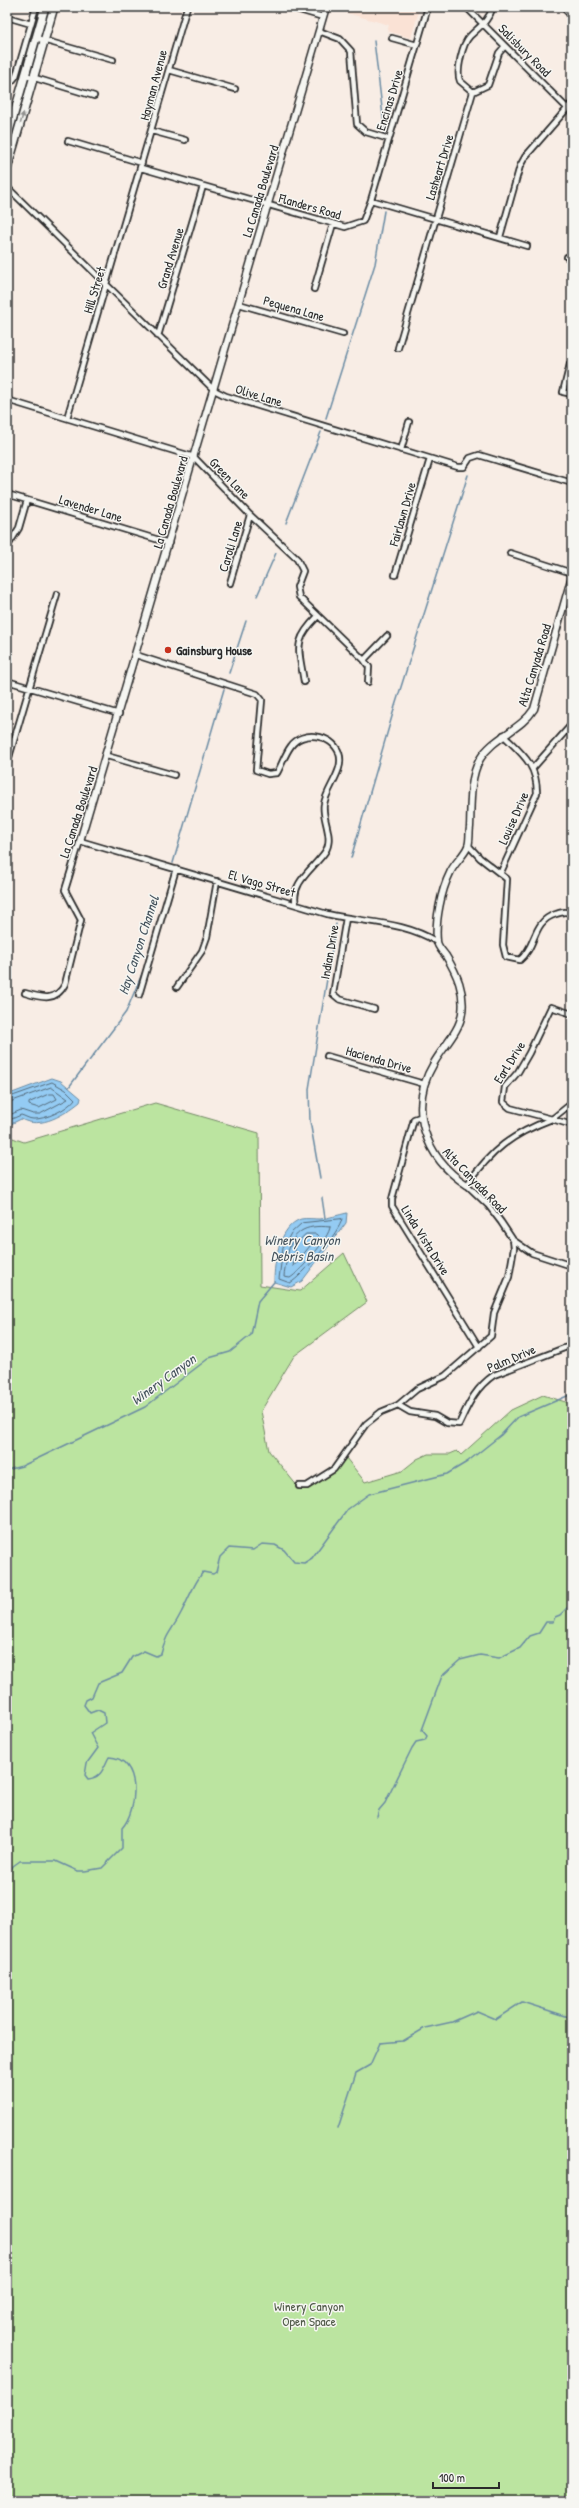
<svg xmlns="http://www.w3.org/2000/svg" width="579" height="2508" viewBox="0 0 579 2508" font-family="'Patrick Hand',sans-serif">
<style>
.built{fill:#fae2d5}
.green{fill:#bbe4a0;stroke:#738866}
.water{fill:#94cbf3;stroke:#6a8ba3}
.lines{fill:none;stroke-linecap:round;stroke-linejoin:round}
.shore{stroke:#556b7b;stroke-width:1}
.stream{stroke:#6a8ba3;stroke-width:1.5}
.street-casing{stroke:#2b2b2b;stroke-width:8}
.secondary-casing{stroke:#2b2b2b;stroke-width:9}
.primary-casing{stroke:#2b2b2b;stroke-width:10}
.street{stroke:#f6f6f2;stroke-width:4.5}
.secondary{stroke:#f6f6f2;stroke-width:6}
.primary{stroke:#f6f6f2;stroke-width:7}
.oneway{fill:#90908e}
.poi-dot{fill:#c8321e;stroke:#f6f6f2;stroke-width:1.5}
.labels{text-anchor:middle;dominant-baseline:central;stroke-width:3;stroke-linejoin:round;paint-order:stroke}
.street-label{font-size:13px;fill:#2b2b2b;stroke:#f6f6f2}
.poi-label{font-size:13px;font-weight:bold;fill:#2b2b2b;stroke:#f6f6f2;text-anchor:start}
.park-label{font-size:13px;fill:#4f5948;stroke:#f6f6f2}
.water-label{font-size:14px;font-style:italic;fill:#45535d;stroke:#f6f6f2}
</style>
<rect width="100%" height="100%" fill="#f8ede5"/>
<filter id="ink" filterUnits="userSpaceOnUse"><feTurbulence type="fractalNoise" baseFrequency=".025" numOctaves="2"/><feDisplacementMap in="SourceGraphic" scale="8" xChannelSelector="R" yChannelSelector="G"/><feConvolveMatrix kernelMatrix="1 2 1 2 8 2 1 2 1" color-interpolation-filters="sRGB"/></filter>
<g filter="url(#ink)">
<!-- built -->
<path class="built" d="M 334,7 L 420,7 L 411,38 L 387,31 L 389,25 L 333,9 Z"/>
<!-- green -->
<path class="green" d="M 155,1103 L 259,1133 L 260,1285 L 300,1291 L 344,1253 L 367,1302 L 294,1356 L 261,1411 L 269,1451 L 298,1487 L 304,1487 L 338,1467 L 346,1458 L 365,1482 L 402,1471 L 417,1459 L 428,1454 L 450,1454 L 457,1451 L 461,1455 L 511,1410 L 543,1395 L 572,1404 L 572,2501 L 7,2501 L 7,1136 L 24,1142 Z"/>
<!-- water -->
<path class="water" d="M 52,1078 L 61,1081 L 81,1098 L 80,1102 C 65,1114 41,1130 21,1119 L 9,1125 L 7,1095 Z
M 347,1213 L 346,1223 L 302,1281 L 291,1287 L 274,1282 C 274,1262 279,1226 301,1219 C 306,1218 314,1219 320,1219 C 329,1218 338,1215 347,1213 Z"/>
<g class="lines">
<!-- shore -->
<path class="shore" d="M 49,1094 L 54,1094 L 57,1099 L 39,1108 L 29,1105 L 29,1103 Z
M 7,1098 L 52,1082 L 66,1090 L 75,1099 C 68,1109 45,1120 33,1119 C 29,1119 25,1116 21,1115 L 7,1121
M 7,1103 L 51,1087 L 68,1099 L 40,1114 L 33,1114 L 21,1110 L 7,1116
M 342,1219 C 341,1230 301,1278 290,1283 L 279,1279 L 283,1248 L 291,1233 L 302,1223 Z
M 330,1227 C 330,1237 299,1273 290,1278 L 284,1277 C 284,1271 286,1264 287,1258 C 291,1232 304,1224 330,1227 Z
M 306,1234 L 316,1234 L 318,1236 L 293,1267 L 296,1244 Z"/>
<!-- stream -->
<path class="stream" d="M 374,41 L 385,133
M 326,418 L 375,264 L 384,211
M 286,523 L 321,432
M 257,596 L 276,553
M 229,673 L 246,621
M 351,858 L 395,706 L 468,475
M 173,863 L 224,689
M 165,898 L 172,872
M 89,1061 L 126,1012 L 144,969
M 69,1087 L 87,1063
M 320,1178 L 310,1121 L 309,1089 L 336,924
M 322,1198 L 325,1218
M 7,1470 L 22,1466 L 145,1407 L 209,1358 L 230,1352 L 251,1335 L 258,1301 L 274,1282
M 377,1817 L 379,1810 L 385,1803 L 412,1748 L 416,1742 L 425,1740 L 427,1736 L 422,1730 L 442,1676 L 460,1660 L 480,1655 L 499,1658 L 520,1648 L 530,1636 L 539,1633 L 546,1622 L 553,1622 L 555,1617 L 560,1615 L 572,1603
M 7,1896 L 9,1874 L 13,1866 L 20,1861 L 56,1861 L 78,1871 L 85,1871 L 102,1868 L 122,1848 L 122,1828 C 138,1810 142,1758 109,1757 C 103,1768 102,1778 88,1779 L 85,1775 L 87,1763 L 98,1748 L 90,1733 L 105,1723 L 104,1713 L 98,1710 L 90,1713 L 84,1705 L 86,1700 L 92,1697 L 98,1683 L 122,1673 L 132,1657 L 144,1651 L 156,1656 L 161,1654 C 166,1633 172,1631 181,1613 C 189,1598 193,1585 203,1572 L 213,1574 L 216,1572 L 220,1557 L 229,1548 L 253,1550 L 262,1544 L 275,1545 L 284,1550 L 294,1562 L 304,1563 L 312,1558 L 348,1509 L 369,1494 L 447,1474 L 467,1462 L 501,1435 L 518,1417 L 572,1394
M 338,2128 L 356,2073 L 370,2065 L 380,2043 L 403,2041 L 425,2028 L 452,2022 L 477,2011 L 496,2019 L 522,2002 L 572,2018"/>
<defs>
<path id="street" d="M 289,7 L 323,17
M 466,7 L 568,109
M 7,17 L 31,24
M 319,31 L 340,39 L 351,51 L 357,124 L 366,132 L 389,139
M 36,38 L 113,60
M 392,38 L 417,45
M 169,70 L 235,89
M 25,75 L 94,96
M 7,82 L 12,81 L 16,76 L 36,7
M 473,92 L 488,85 L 499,53 L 505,46
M 152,131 L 185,140
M 68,141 L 142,163
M 141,168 L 345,227 L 363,221 L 371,200 L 527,246
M 7,187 L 214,390 L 226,396 L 458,467 L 464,467 L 470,458 L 479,455 L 572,483
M 371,200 L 428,7
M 500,237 L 520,166 L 525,157 L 572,103
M 567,257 L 572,258
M 314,289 L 333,224
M 239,304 L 343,334
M 158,336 L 203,186
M 398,348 L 473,92 L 460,81 C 456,72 462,44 470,36 C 480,26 488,22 493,7
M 570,364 L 563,392 L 572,394
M 7,400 L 194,457 L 250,515 L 297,559 L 303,571 L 297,587 L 299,597 L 364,660 L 369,667 L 368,682
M 67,418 L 187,7
M 401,450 L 409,422
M 7,494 L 169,543
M 7,547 L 19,528 L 27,500
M 510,553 L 572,573
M 395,575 L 430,459
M 230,583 L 250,515
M 136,655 L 257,694 L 262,700 L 256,770 L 268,774 L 277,773 C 282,764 285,754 291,746 C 302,730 332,734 339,753 C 345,770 327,787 324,804 C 321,818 335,837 325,852 C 314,868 290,883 296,904
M 364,660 L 387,636
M 7,681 L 119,714
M 304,682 C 299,648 292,642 318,616
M 107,756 L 174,775
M 7,764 L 57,594
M 533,768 L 572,724
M 468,845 L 480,858 L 507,879 L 503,945 L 506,957 L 520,960 C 537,946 532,921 556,914 C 563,912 566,911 572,914
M 501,872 L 537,793 C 537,764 522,754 503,735
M 346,918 L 333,994 L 339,999 L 374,1009
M 177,987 L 202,951 L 207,937 L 217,881
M 25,993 C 42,998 56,1002 65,984 L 81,920 L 65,890 L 80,841 L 327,914 C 365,923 403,921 437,942
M 139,995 L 176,869
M 572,1014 L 551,1007 L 529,1053 L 518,1072 L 505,1087 L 503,1102 L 510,1108 L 552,1119 L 572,1103
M 327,1056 L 424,1084
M 420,1117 L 414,1119 L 392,1199 L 392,1206 L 479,1347
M 513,1240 L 532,1253 L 572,1266
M 398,1405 L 410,1412 L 435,1416 L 447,1423 L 459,1424 C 468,1405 475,1388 494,1375 L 572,1345
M 299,1486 L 307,1486 L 334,1469 L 366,1424 L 381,1412 L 398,1405 L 417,1389 L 445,1376 L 491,1336 L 494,1313 L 509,1277 L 514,1248 L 513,1240 L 501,1222 L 488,1205 L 467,1185 C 491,1150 512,1134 552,1119 L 572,1125"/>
<path id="secondary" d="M 80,841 L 326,7
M 467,1185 C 425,1158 407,1108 434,1063 C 443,1047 460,1031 462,1013 C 465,992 457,974 446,956 C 443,952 437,946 437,941 C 435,921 441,891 450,873 C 454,863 464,856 468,846 C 470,841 469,833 470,827 C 471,807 469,778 480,759 C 493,737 521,730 534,709 L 572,576"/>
<path id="primary" d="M 564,7 L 572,15
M 7,138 L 45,7
M 7,169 L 54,7"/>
</defs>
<!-- street casing -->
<use href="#street" class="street-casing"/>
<!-- secondary casing -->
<use href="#secondary" class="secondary-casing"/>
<!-- primary casing -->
<use href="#primary" class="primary-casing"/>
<!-- street -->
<use href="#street" class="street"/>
<!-- secondary -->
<use href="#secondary" class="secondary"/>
<!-- primary -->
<use href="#primary" class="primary"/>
</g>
<!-- one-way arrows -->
<defs><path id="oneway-solid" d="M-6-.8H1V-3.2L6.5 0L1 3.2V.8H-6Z"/></defs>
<use class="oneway" href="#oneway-solid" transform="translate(22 118) rotate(-74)"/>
</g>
<!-- markers -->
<circle class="poi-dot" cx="168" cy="650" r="4"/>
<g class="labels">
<!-- street labels -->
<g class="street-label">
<text transform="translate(525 50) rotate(45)">Salisbury Road</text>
<text transform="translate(153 85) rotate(-75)">Hayman Avenue</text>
<text transform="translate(389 100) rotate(-73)">Encinas Drive</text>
<text transform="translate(439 167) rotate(-73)">Lasheart Drive</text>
<text transform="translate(260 191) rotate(-73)">La Canada Boulevard</text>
<text transform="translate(310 206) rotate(16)">Flanders Road</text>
<text transform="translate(170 258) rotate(-73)">Grand Avenue</text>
<text transform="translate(94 290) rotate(-73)">Hill Street</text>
<text transform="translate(294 308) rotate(16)">Pequena Lane</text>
<text transform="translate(259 395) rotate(17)">Olive Lane</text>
<text transform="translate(230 478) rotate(46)">Green Lane</text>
<text transform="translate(170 502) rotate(-74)">La Canada Boulevard</text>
<text transform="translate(91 508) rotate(17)">Lavender Lane</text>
<text transform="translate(402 514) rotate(-74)">Fairlawn Drive</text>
<text transform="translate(230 546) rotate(-73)">Caroli Lane</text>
<text transform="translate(534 665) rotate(-73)">Alta Canyada Road</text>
<text transform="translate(78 812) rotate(-72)">La Canada Boulevard</text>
<text transform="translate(513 818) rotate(-66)">Louise Drive</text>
<text transform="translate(262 883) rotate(16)">El Vago Street</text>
<text transform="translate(329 952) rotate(-80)">Indian Drive</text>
<text transform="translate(379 1059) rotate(16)">Hacienda Drive</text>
<text transform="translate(509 1062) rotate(-58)">Earl Drive</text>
<text transform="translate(475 1180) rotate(46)">Alta Canyada Road</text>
<text transform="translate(426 1240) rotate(58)">Linda Vista Drive</text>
<text transform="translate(511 1358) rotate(-23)">Palm Drive</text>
</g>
<!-- poi labels -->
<g class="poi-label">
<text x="176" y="650">Gainsburg House</text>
</g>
<!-- park labels -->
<g class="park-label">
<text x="309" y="2306">Winery Canyon<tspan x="309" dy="15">Open Space</tspan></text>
</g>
<!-- water labels -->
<g class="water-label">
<text transform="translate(138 945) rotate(-72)">Hay Canyon Channel</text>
<text x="302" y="1239">Winery Canyon<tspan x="302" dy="16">Debris Basin</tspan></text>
<text transform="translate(163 1379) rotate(-36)">Winery Canyon</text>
</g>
</g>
<!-- margin -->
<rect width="579" height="2508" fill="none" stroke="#f6f6f2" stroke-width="24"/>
<rect x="12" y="12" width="555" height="2484" fill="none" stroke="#2b2b2b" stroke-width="1.5" filter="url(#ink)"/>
<!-- scale -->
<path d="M433 2482v6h66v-6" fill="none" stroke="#2b2b2b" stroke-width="2"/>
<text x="439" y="2482" font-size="12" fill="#2b2b2b" stroke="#f6f6f2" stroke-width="3" paint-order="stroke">100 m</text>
</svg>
